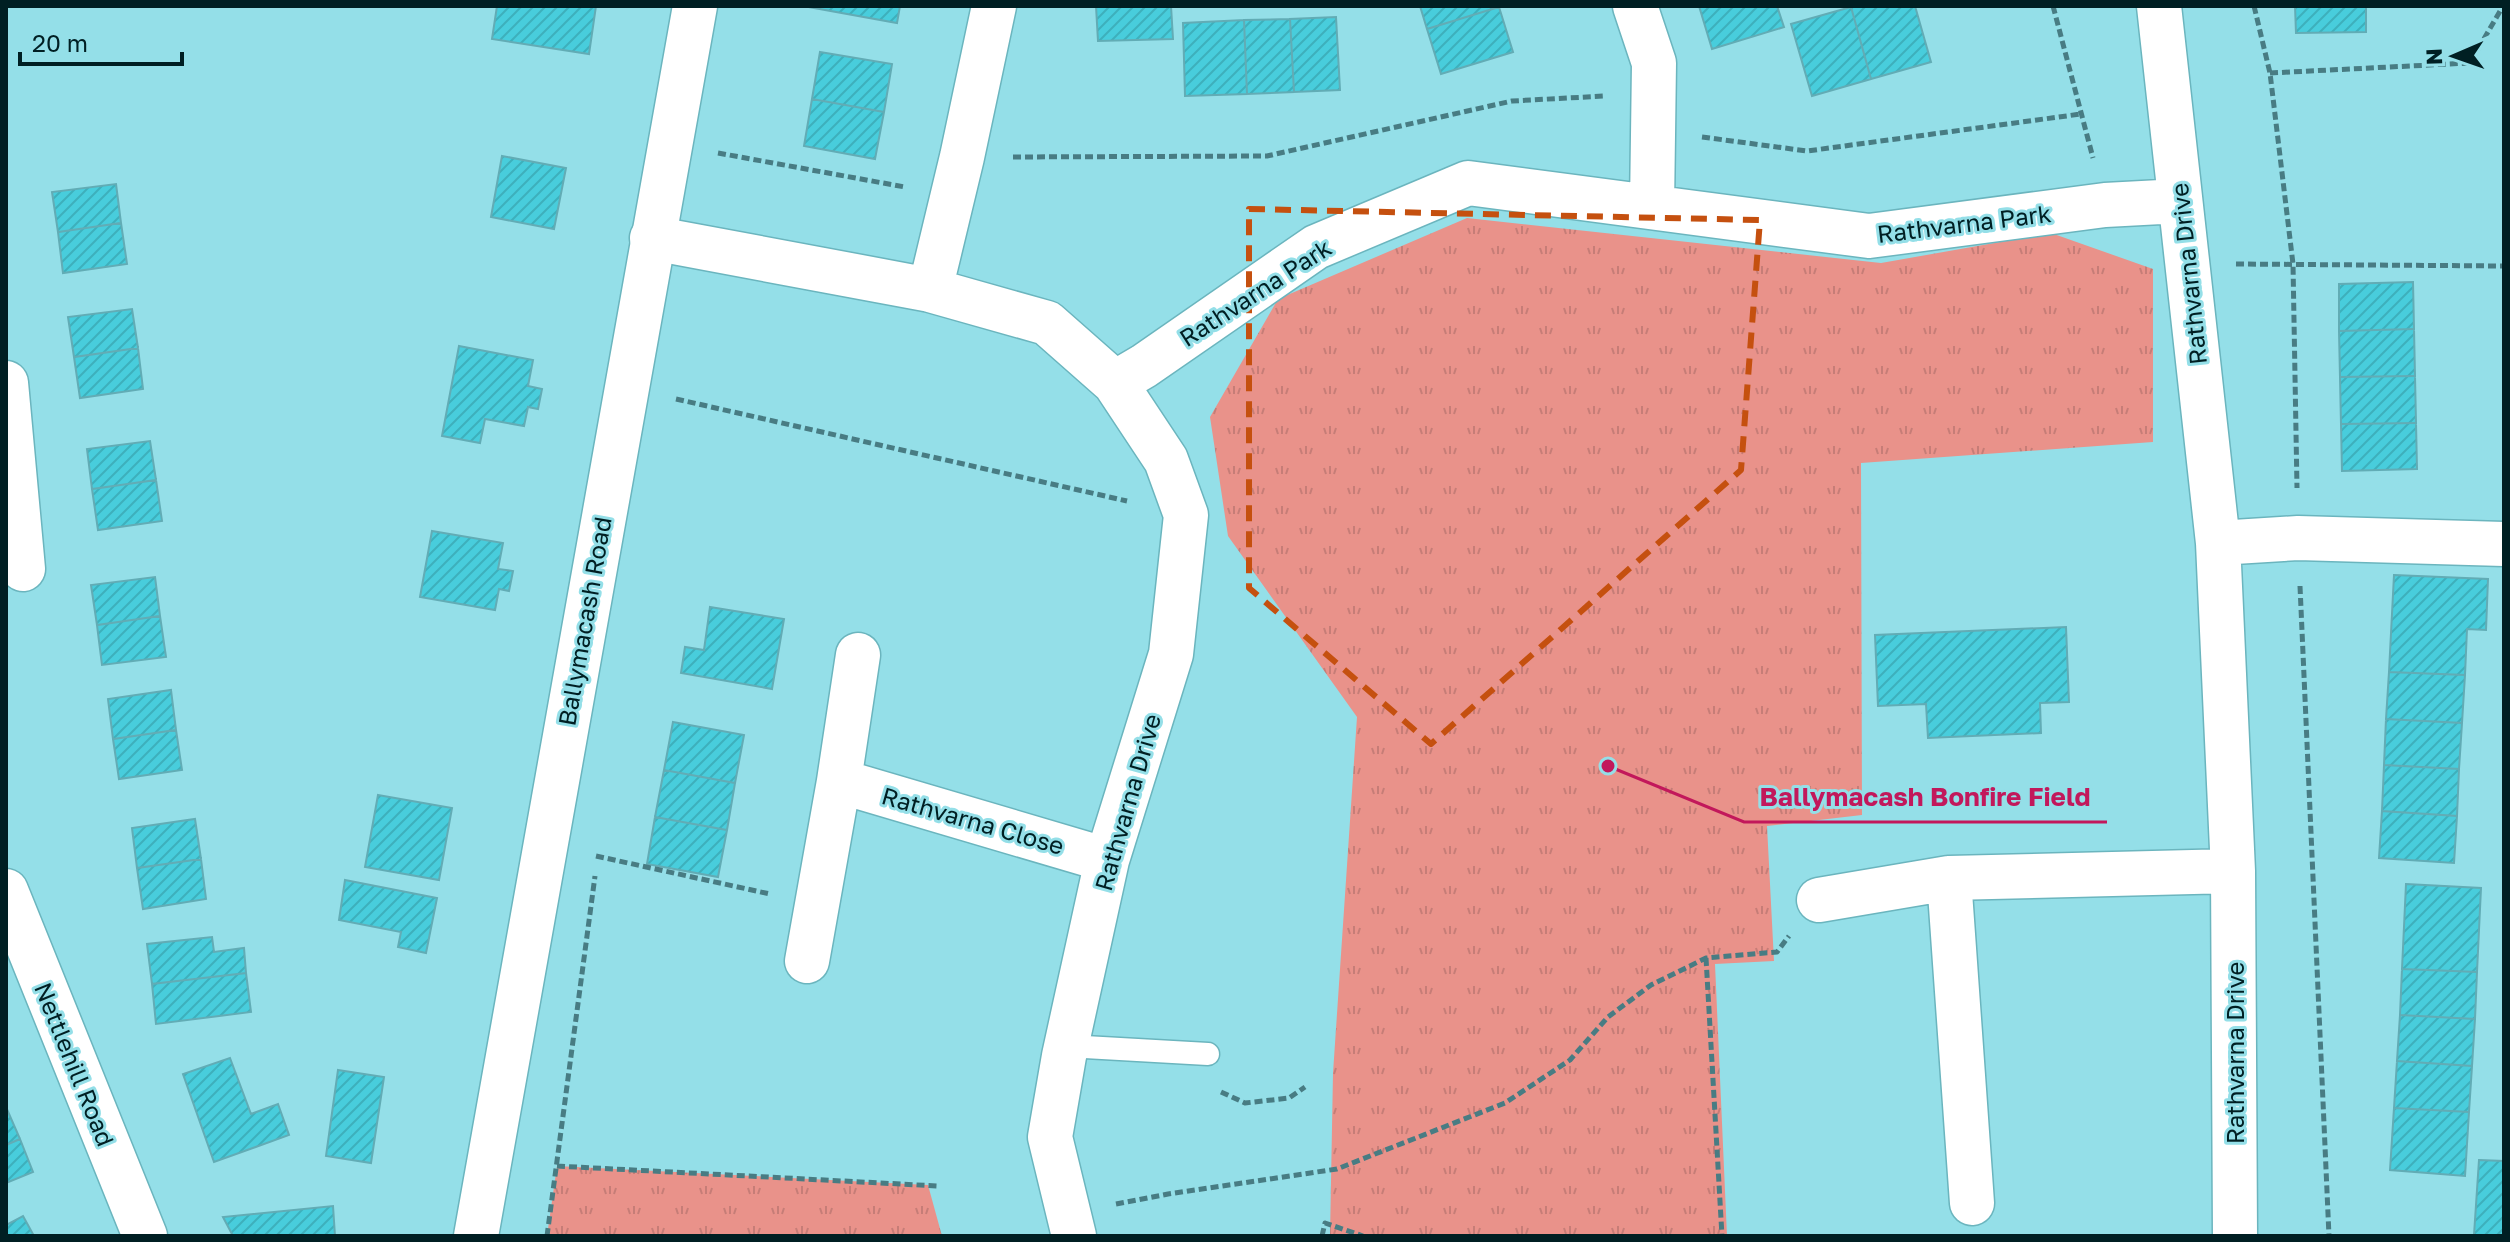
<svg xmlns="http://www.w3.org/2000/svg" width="2510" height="1242" viewBox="0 0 2510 1242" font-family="'Golos Text',sans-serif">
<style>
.grass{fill:url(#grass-tufts)}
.building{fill:url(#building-hatch);stroke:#62acb5;stroke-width:2}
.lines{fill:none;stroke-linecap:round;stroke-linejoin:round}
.lane-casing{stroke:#6bb5be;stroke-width:25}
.street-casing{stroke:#6bb5be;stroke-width:47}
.secondary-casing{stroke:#6bb5be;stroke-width:47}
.primary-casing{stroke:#6bb5be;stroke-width:47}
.path{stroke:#487c83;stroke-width:5;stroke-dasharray:8 4;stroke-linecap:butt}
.lane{stroke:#fff;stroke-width:22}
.street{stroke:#fff;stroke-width:44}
.secondary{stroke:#fff;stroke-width:44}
.primary{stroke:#fff;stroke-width:44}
.marked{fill:none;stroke:#c5500f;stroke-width:6;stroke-dasharray:16 10;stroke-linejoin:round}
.labels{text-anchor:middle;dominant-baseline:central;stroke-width:6;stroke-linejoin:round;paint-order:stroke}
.street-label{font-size:24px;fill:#001f23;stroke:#94dfe8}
.leader{fill:none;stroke:#c2185b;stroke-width:3}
.callout-dot{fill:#c2185b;stroke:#94dfe8;stroke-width:3}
.callout-label{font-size:26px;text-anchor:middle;font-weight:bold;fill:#c2185b;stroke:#94dfe8;stroke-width:6;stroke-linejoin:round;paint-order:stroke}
</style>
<defs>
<pattern id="grass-tufts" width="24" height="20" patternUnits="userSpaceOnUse" patternTransform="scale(2)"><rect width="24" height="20" fill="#e9928a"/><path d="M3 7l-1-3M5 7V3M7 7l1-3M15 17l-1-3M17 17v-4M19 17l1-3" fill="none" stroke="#c67d77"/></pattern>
<pattern id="building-hatch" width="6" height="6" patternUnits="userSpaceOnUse" patternTransform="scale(2)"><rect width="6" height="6" fill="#48cddc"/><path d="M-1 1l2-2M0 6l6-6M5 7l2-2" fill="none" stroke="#3db0bc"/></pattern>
</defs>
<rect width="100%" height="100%" fill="#94dfe8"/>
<!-- grass -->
<path class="grass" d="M 1467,218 L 1881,263 L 2051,233 L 2153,269 L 2153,442 L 1861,463 L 1862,815 L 1767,826 L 1774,961 L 1715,964 L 1727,1236 L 1330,1236 L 1333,1073 L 1357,717 L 1228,536 L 1210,417 L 1278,299 Z
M 557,1166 L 928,1185 L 942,1236 L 547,1236 Z"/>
<!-- building -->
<path class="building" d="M 497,6 L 596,6 L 589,54 L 492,39 Z
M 803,6 L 900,6 L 897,23 Z
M 1096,6 L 1171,6 L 1173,39 L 1098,41 Z
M 1420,6 L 1499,6 L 1499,7 L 1427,29 Z
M 1699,6 L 1777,6 L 1784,27 L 1712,49 Z
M 1915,6 L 1931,62 L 1871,79 L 1851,7 Z
M 2295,6 L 2366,6 L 2366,32 L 2296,33 Z
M 1499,7 L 1513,52 L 1441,74 L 1427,29 Z
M 1851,7 L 1871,79 L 1812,96 L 1791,24 Z
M 1336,17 L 1340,90 L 1294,92 L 1290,19 Z
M 1290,19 L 1294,92 L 1247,94 L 1244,20 Z
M 1244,20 L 1247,94 L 1185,96 L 1183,23 Z
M 820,52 L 892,64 L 884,112 L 812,99 Z
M 812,99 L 884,112 L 875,159 L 804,146 Z
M 502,156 L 566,168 L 554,229 L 491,217 Z
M 116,184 L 121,223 L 58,232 L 52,192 Z
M 121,223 L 127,264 L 63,273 L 58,232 Z
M 2413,282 L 2414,329 L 2339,331 L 2339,284 Z
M 132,309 L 138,348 L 74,357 L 68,317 Z
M 2414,329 L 2415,376 L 2340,377 L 2339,331 Z
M 459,346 L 533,360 L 528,386 L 542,389 L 538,409 L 528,407 L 524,426 L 485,419 L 480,443 L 442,436 Z
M 138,348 L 143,389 L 80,398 L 74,357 Z
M 2415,376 L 2416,423 L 2341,424 L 2340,377 Z
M 2416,423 L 2417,469 L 2342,471 L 2341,424 Z
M 150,441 L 156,480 L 92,489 L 87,449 Z
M 156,480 L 162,521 L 98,530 L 92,489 Z
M 432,531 L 503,543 L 498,569 L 513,571 L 509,591 L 499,589 L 495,610 L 420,597 Z
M 2394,575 L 2488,579 L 2486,630 L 2467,629 L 2465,675 L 2389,672 Z
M 155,577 L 160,616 L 97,625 L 91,585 Z
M 710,607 L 784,619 L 772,689 L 681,673 L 685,647 L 704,650 Z
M 160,616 L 166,657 L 102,665 L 97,625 Z
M 2066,627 L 2069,702 L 2040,703 L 2041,733 L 1928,738 L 1926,704 L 1878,706 L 1875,635 Z
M 2389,672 L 2465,675 L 2462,723 L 2386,719 Z
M 171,690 L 176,730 L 113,739 L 108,699 Z
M 2386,719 L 2462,723 L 2459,769 L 2384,765 Z
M 673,722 L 744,735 L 735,783 L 664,770 Z
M 176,730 L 182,770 L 119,779 L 113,739 Z
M 2384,765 L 2459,769 L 2457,816 L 2382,811 Z
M 664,770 L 735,783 L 727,830 L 655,817 Z
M 378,795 L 452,808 L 439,880 L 365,867 Z
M 2382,811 L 2457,816 L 2454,863 L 2379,858 Z
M 655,817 L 727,830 L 718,877 L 647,864 Z
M 195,819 L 201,859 L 137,868 L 132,828 Z
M 201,859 L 206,899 L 143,909 L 137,868 Z
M 345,880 L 437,898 L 426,953 L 398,947 L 401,932 L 339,920 Z
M 2406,884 L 2481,888 L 2477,972 L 2402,969 Z
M 212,937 L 214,952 L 244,948 L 246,973 L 152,984 L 147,944 Z
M 2402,969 L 2477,972 L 2475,1019 L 2400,1015 Z
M 246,973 L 251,1012 L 156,1024 L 152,984 Z
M 2400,1015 L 2475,1019 L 2472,1066 L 2397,1061 Z
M 230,1058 L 251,1114 L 278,1104 L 289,1135 L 214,1162 L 183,1074 Z
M 2397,1061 L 2472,1066 L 2469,1112 L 2394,1108 Z
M 338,1070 L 384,1077 L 371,1163 L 326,1156 Z
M 6,1107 L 20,1139 L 6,1145 Z
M 2394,1108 L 2469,1112 L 2465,1176 L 2390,1170 Z
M 20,1139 L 33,1172 L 6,1183 L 6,1145 Z
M 2479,1160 L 2504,1161 L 2504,1236 L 2474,1235 Z
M 333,1206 L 335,1236 L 233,1236 L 223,1217 Z
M 23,1216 L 34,1236 L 6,1236 L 6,1225 Z"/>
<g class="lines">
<defs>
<path id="lane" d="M 1067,1046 L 1208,1054"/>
<path id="street" d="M 1635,6 L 1654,63 L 1652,207
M 2159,6 L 2218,543 L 2233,871 L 2235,1236
M 652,238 L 930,290 L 1047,323 L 1115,383 L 1144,366 L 1316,247 L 1468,183 L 1869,236 L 2105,205 L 2180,201
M 930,290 L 962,157 L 994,6
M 6,383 L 23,569
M 2218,543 L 2298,538 L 2504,544
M 839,781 L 1107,860
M 1949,878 L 1972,1203
M 1819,900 L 1949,878 L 2233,871
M 807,961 L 839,781 L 858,655
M 1074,1236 L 1050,1137 L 1064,1056 L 1107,860 L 1171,654 L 1186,515 L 1166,460 L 1115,383"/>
<path id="secondary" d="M 6,891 L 145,1236"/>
<path id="primary" d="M 476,1236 L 695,6"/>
</defs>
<!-- lane casing -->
<use href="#lane" class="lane-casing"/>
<!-- street casing -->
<use href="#street" class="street-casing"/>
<!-- secondary casing -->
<use href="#secondary" class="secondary-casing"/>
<!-- primary casing -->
<use href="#primary" class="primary-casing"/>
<!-- path -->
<path class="path" d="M 2053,6 L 2093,158
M 2254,6 L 2270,73 L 2293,264 L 2297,488
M 2270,73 L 2470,63 L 2503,6
M 1702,137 L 1807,151 L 2081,114
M 718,153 L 905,187
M 1013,157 L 1267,156 L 1512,101 L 1605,96
M 2236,264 L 2504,266
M 676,399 L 1127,501
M 2300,586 L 2329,1236
M 596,856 L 770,894
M 1706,958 L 1722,1236
M 1221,1092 L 1245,1103 L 1289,1098 L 1305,1087
M 557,1166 L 938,1186
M 1116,1204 L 1168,1194 L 1337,1169 L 1505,1103 L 1570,1060 L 1608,1017 L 1651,985 L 1706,958 L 1777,952 L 1789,936
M 547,1236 L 595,876
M 1322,1236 L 1325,1223 L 1363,1236"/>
<!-- lane -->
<use href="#lane" class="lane"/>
<!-- street -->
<use href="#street" class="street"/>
<!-- secondary -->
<use href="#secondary" class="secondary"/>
<!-- primary -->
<use href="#primary" class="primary"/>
</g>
<!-- marked area -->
<path class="marked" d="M 1249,209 L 1760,220 L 1741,470 L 1431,744 L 1249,588 Z"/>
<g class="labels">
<!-- street labels -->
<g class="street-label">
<text transform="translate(1964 223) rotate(-7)">Rathvarna Park</text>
<text transform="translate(2188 274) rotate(-96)">Rathvarna Drive</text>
<text transform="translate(1255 292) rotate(-33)">Rathvarna Park</text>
<text transform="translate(584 621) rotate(-80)">Ballymacash Road</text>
<text transform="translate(1127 802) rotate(-74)">Rathvarna Drive</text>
<text transform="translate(973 820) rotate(16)">Rathvarna Close</text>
<text transform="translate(2234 1053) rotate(-90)">Rathvarna Drive</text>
<text transform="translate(75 1064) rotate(68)">Nettlehill Road</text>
</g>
</g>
<!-- callouts -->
<path class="leader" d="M1608 766L1744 822H2107"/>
<circle class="callout-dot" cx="1608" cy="766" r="8"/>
<g class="callout-label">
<text x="1925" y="806">Ballymacash Bonfire Field</text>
</g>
<!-- border -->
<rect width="2510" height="1242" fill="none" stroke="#001f23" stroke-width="16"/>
<!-- north arrow -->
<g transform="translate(2454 56) rotate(268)" stroke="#94dfe8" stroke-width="6" paint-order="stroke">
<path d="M0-6L14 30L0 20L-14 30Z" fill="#001f23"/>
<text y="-12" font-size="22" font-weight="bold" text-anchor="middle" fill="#001f23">N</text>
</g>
<!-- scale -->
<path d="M20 52v12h162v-12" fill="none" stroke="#001f23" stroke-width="4"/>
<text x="32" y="52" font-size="24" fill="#001f23" stroke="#94dfe8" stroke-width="6" paint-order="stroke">20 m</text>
</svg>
